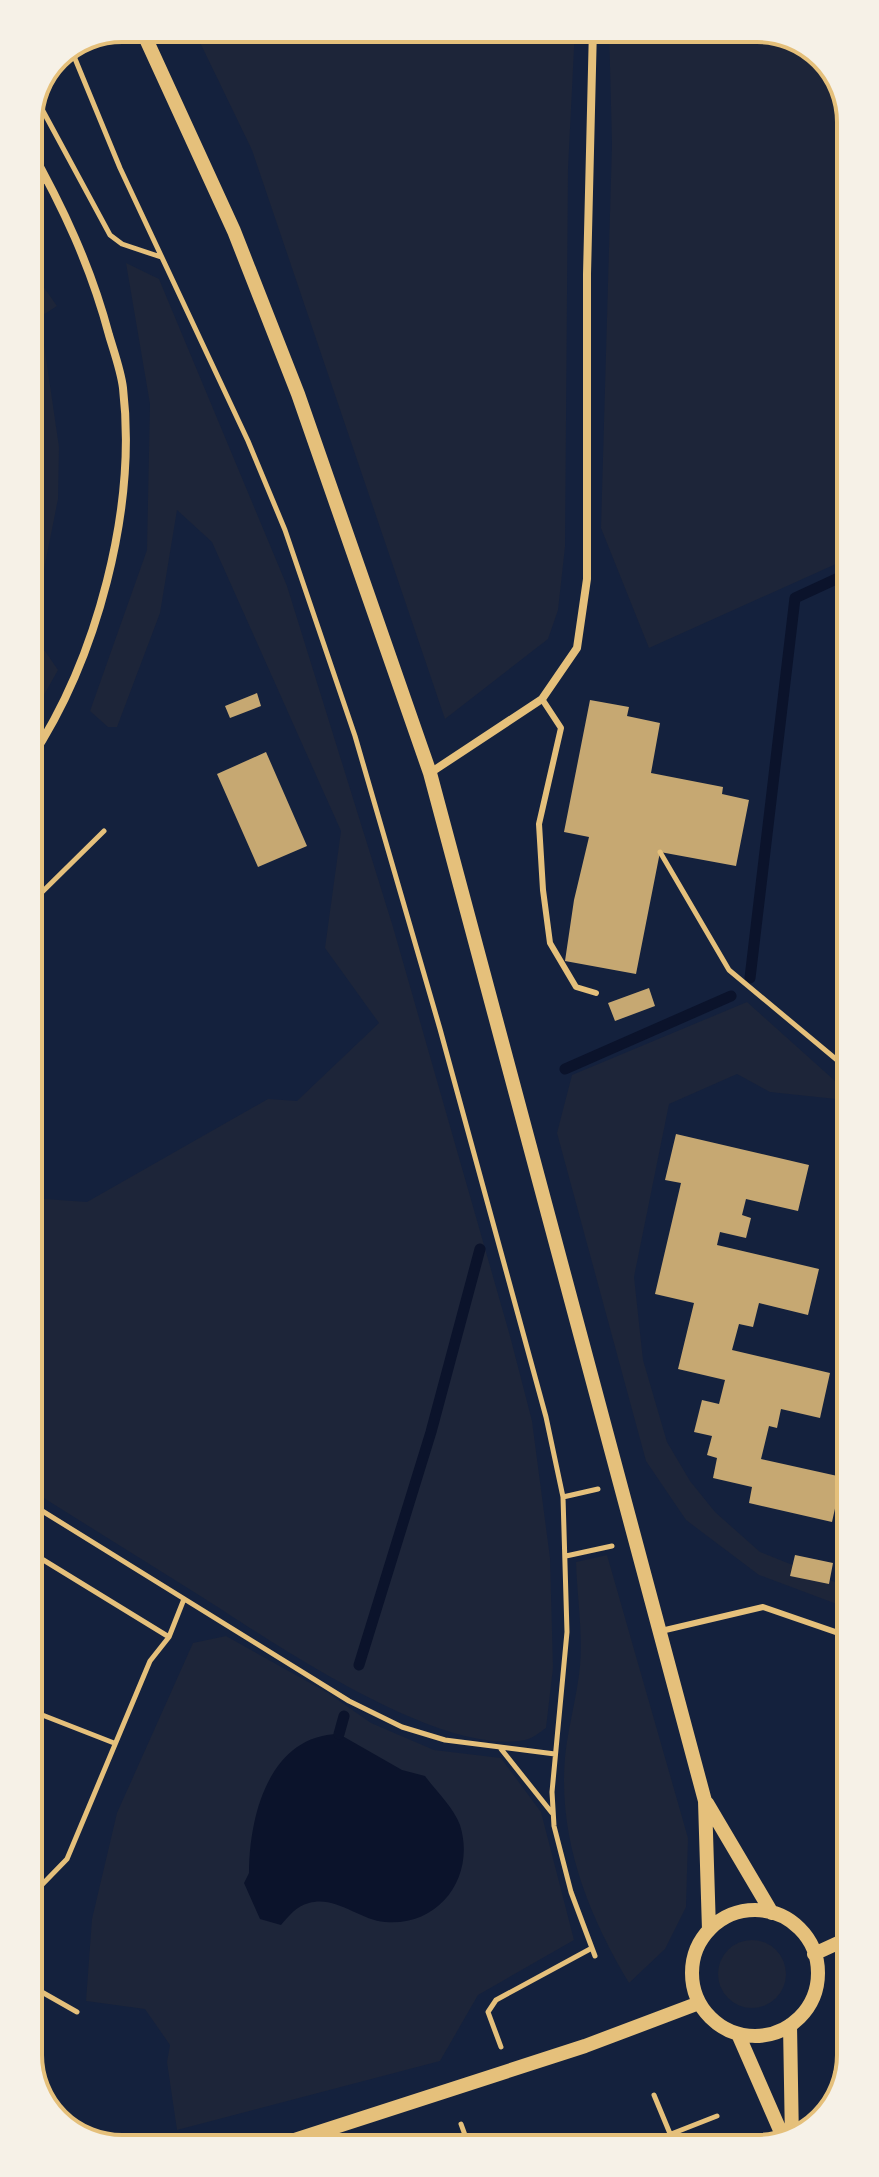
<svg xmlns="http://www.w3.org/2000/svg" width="879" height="2177" viewBox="0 0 879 2177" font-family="'Varela Round',sans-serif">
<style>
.green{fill:#1d2539}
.water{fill:#0b132b}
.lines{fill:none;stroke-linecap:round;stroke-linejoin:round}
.stream{stroke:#0b132b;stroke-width:11}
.building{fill:#c6a872}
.path{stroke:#e5c07b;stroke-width:5}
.service{stroke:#e5c07b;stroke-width:6}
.minor{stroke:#e5c07b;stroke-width:8}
.tertiary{stroke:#e5c07b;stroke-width:14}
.rim{fill:none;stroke:#e5c07b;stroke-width:4}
</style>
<rect width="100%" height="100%" fill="#14213d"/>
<!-- green -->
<path class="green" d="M 193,28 L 575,28 L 568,169 L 565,547 L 558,610 L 548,639 L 445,719 L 252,150 Z
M 609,28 L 764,28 L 815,48 L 846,92 L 847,559 L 649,648 L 601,528 L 612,144 Z
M 126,263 L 159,279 L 287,586 L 393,927 L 510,1336 L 532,1421 L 550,1558 L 553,1668 L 546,1728 C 540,1732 532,1739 525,1740 C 439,1757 274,1643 202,1597 C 145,1561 88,1526 31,1490 L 31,1198 L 87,1202 L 268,1099 L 297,1101 L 379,1023 L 325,948 L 341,831 L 212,542 L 177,510 L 160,613 L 117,727 L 108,727 L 90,711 L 147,550 L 150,404 Z
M 38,279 L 57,306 L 40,317 L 59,447 L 58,499 L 29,645 L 29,284 Z
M 29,648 L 45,651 L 58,670 L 30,720 Z
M 747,1002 L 844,1089 L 836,1099 L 770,1092 L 737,1074 L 669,1104 L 634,1277 L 643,1360 L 667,1442 L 690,1481 L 715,1512 L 760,1552 L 850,1588 L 850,1609 L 759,1575 L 686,1520 L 646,1461 L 557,1133 L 572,1075 Z
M 607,1555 L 688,1838 L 686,1907 L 665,1949 L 629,1983 C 588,1914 558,1839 565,1757 C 568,1727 577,1697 580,1666 C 583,1633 577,1596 576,1562 Z
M 226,1636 L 328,1693 L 371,1723 L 434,1750 L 501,1758 L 541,1812 L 574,1940 L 478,1995 L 440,2061 L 177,2130 L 167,2062 L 170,2045 L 145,2009 L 86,2001 L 92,1919 L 117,1813 L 193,1643 Z
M718 1974a34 34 0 1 1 68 0a34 34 0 1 1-68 0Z"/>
<!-- water -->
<path class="water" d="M 339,1734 L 402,1770 L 425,1776 C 435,1790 454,1808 460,1825 C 476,1876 440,1927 385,1922 C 360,1920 335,1895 309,1903 C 296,1906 289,1916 281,1925 L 260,1919 L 244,1883 L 249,1873 C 249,1815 270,1735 339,1734 Z"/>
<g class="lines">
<!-- stream -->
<path class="stream" d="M 750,978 L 795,598 L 847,574
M 565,1069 L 731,996
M 359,1665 L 431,1432 L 480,1249
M 339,1734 L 344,1716"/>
</g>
<!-- building -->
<path class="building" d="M 257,693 L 261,706 L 230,718 L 225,706 Z
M 590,700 L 629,707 L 627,716 L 660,723 L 651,773 L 723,787 L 722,794 L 749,800 L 736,866 L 660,852 L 636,974 L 565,961 L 574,900 L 589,837 L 564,832 Z
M 266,752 L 307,846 L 258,867 L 217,774 Z
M 649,988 L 655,1006 L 615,1021 L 608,1003 Z
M 676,1134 L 809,1165 L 798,1211 L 746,1199 L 742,1215 L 751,1218 L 746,1238 L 720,1232 L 717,1245 L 819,1269 L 808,1315 L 759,1303 L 753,1327 L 739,1324 L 732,1350 L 830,1373 L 820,1418 L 781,1409 L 777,1428 L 769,1426 L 761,1459 L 842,1477 L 832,1522 L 749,1503 L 752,1487 L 713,1478 L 717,1458 L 707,1455 L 712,1436 L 694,1432 L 702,1400 L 719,1404 L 725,1380 L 678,1369 L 694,1303 L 655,1294 L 681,1183 L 665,1180 Z
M 795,1555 L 833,1563 L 829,1584 L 790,1576 Z"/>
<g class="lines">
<!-- path -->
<path class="path" d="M 71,49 L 120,168 L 248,441 L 285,530 L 355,736 L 440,1029 L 546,1417 L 563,1497 L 567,1632 L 552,1792 L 554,1826 L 571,1892 L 595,1956
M 36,98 L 110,235 L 122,244 L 161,257
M 28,116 L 42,108
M 660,852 L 729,970 L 849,1070
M 30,904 L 104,831
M 563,1497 L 598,1489
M 31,1504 L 349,1701 L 402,1727 L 445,1740 L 555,1754
M 32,1553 L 169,1637
M 566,1556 L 612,1546
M 32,1711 L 114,1743
M 501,1749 L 552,1813
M 32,1895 L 67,1859 L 150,1661 L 169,1637 L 184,1599
M 33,1987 L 77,2012
M 501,2047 L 488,2012 L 496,2000 L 592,1948
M 836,2072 L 848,2065
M 654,2095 L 671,2136
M 461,2124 L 469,2146
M 643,2145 L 717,2116"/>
<!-- service -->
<path class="service" d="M 28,190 L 47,179
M 542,699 L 561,728 L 539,824 L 543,890 L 550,943 L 576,987 L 596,993
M 661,1631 L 763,1607 L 850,1637"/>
<!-- minor -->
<path class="minor" d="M 28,145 C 63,207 91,267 109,335 C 114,352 121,371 123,388 C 137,509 97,659 30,760
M 430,773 L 542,699 L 577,648 L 587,579 L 587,274 L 593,28"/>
<!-- tertiary -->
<path class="tertiary" d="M 141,28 L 234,231 L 298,394 L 430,773 L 705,1801 L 709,1930
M 707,1803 L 772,1913
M692 1973a63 63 0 1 1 126 0a63 63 0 1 1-126 0Z
M 814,1954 L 851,1937
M 790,2025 L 792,2141
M 738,2034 L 786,2144
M 270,2148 L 585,2046 L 699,2003"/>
</g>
<!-- crop -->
<path d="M0 0H879V2177H0ZM122 42H757A80 80 0 0 1 837 122V2055A80 80 0 0 1 757 2135H122A80 80 0 0 1 42 2055V122A80 80 0 0 1 122 42Z" fill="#f6f1e7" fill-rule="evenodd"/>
<path class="rim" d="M122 42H757A80 80 0 0 1 837 122V2055A80 80 0 0 1 757 2135H122A80 80 0 0 1 42 2055V122A80 80 0 0 1 122 42Z"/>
</svg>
